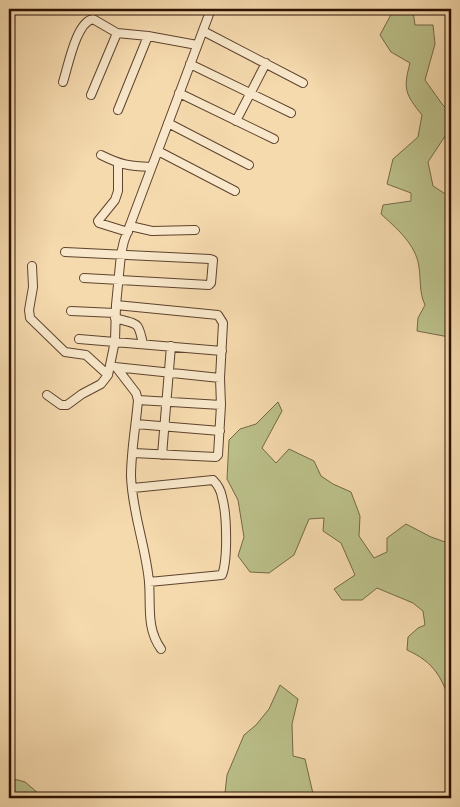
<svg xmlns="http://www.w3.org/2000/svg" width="460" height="807" viewBox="0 0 460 807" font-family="'IM FELL Great Primer',serif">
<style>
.green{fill:#bbc08a;stroke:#746846}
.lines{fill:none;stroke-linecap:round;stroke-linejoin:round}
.minor-casing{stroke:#5e432d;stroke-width:10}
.minor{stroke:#f8e7ca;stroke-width:8}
</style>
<rect width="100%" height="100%" fill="#f5daae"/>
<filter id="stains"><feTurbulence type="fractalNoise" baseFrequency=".004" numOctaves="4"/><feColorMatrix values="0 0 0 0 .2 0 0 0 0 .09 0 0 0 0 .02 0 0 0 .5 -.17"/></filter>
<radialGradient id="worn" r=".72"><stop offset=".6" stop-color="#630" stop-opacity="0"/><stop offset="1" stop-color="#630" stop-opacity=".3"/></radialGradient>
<!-- green -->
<path class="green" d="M 394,9 L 416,9 L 413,11 L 415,25 L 433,25 L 435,44 L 425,80 L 442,104 L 451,113 L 451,127 L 428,162 L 433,186 L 447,195 L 451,194 L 451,335 L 449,337 L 417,331 L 418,318 L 425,305 C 419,292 421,280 419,267 C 416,244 396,228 381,214 L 383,205 L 411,201 L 411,193 L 387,184 L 393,159 L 418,137 L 422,115 C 405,94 403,89 410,63 L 391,52 L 380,35 Z
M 278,402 L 282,411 L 262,448 L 276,463 L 289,449 L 314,461 L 321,476 L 333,484 L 351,492 L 360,516 L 359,536 L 374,558 L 387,552 L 387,538 L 406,524 L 431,537 L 448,543 L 451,541 L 451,706 C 443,678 434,662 407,650 L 408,637 L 418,628 L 425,625 L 423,611 L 413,603 L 377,588 L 362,600 L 342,600 L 334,589 L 355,575 L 341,543 L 323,531 L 324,518 L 309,519 L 294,555 L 269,573 L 250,572 L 238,556 L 244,537 L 238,500 L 227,479 L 229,440 L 240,429 L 256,424 Z
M 280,685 L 298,699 L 292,724 L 293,756 L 305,759 L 314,798 L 227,798 L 225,793 L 227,775 L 244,735 L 256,725 L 269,709 Z
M 10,778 L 25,782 L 44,798 L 9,798 Z"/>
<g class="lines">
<defs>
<path id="minor" d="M 203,31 L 303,83
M 190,64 L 291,113
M 63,82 C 68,67 76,22 93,19 L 117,33 L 148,36 L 197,45
M 179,93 L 274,139
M 91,95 L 117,33
M 118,110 L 148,36
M 236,121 L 266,63
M 168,123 L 249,165
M 158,151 L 235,191
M 101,155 C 121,165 129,166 151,167
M 118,164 L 118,191 L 115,200 L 98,221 L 99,223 L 128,232
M 130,226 L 152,231 L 195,230
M 65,252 L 210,259 L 213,260 L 211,283 L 209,285 L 84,278
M 32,266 L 33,287 L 29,310 L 30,318 L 65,352 L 86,355 L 108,375
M 116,305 L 218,315 L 223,323 L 220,378 L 221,405 L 218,455 L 216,457 L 133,453
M 71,311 L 115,313
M 115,318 C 138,325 138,320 143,344
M 79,339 L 222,351
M 115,367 L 220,378
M 116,367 L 136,393 L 138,400 C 136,425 131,451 131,476 C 132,512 146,547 149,582 C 151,606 146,628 161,649
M 47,395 L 61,405 L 67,405 L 82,394 L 101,384 L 108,375 L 115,341 L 116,305 L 121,254 L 124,241 L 211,9
M 138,400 L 221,405
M 136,424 L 220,431
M 162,455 L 171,346
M 133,488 L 213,480 C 217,484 221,491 222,497 C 227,514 228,559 222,575 L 149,582"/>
</defs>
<!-- minor casing -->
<use href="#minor" class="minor-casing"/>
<!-- minor -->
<use href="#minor" class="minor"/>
</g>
<!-- margin -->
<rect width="460" height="807" fill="none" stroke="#f5daae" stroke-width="30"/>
<rect x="10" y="10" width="440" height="787" fill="none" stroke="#2c1102" stroke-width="2.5"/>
<rect x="15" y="15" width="430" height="777" fill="none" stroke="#2c1102"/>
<rect width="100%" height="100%" filter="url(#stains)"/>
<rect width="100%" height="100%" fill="url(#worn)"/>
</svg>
